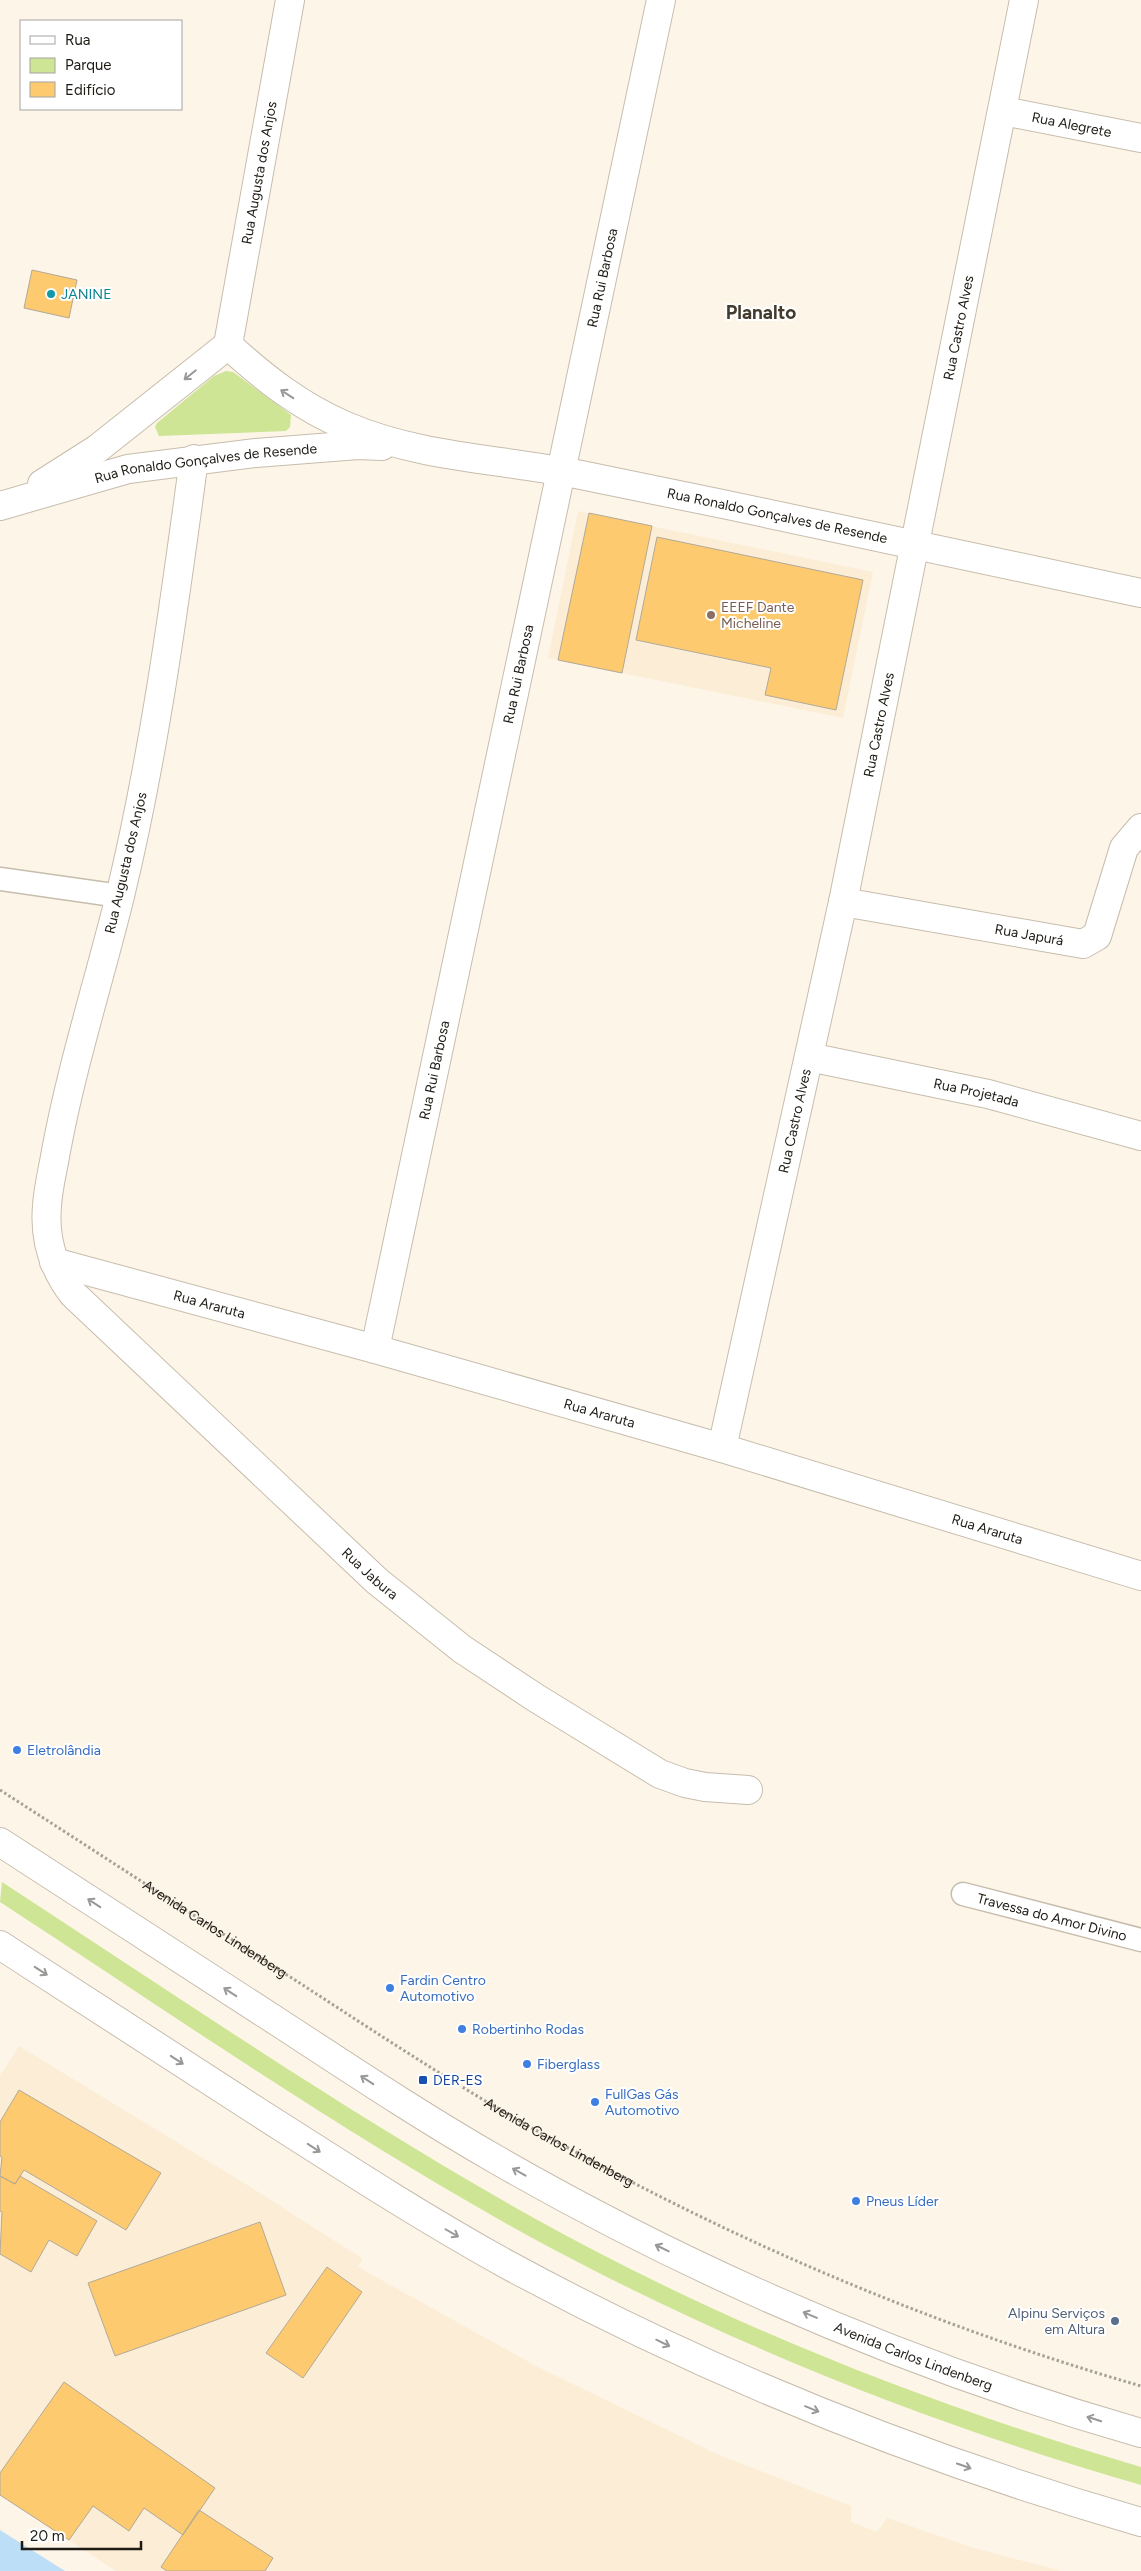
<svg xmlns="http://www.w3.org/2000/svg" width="1141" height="2571" viewBox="0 0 1141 2571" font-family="Figtree,sans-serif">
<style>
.built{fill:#fceed6}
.green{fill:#cde594}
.water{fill:#bcdef7}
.building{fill:#fdca6f;stroke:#b2a999}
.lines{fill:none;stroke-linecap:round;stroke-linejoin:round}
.lane-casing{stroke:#c7bdad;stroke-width:25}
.street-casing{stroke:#c7bdad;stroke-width:30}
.primary-casing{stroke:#c7bdad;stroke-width:30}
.path{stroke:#a7a197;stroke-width:3;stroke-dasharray:2.5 2.5;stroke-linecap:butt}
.lane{stroke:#fff;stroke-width:22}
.street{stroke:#fff;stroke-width:28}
.primary{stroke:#fff;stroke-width:28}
.oneway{stroke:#9a9896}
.culture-dot{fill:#0f9aa8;stroke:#fff;stroke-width:2}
.education-dot{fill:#8d6e63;stroke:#fff;stroke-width:2}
.shop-dot{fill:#3f7fe0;stroke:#fff;stroke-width:2}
.transit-dot{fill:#1a4fb4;stroke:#fff;stroke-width:2}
.service-dot{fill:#5c6f8a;stroke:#fff;stroke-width:2}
.labels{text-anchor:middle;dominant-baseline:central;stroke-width:4;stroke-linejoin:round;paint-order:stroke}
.street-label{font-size:14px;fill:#1e1b15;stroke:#fff}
.culture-label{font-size:14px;fill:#0d838f;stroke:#fff;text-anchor:start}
.education-label{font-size:14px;fill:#785e54;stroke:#fff;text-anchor:start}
.shop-label{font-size:14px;fill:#366cbe;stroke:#fff;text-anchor:start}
.transit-label{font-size:14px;fill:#164399;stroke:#fff;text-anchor:start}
.service-label{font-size:14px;fill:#4e5e75;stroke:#fff;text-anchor:end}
.district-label{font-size:19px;font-weight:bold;fill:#433b2e;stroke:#fff}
</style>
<rect width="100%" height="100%" fill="#fdf5e8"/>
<!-- built -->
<path class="built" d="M 578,511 L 873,572 L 843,718 L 548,658 Z
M 19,2046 L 249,2186 L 363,2259 L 358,2267 L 538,2367 L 717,2454 L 851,2506 L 851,2522 L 877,2532 L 887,2518 L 974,2548 L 1061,2571 L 116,2571 L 0,2495 L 0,2076 Z"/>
<!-- green -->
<path class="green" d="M 226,371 L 233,372 L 286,411 L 291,415 L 290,427 L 286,431 L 159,436 L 155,427 L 157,423 L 214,376 Z
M 2,1882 C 177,1996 350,2115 532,2217 C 724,2324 930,2405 1141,2467 L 1141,2485 C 927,2423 721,2341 525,2234 C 344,2134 173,2015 0,1902 Z"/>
<!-- water -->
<path class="water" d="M 0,2530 L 65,2571 L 0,2571 Z"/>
<!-- building -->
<path class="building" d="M 32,270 L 77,280 L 69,318 L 24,308 Z
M 589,513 L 652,526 L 622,673 L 558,660 Z
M 657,537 L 863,580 L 836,710 L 765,695 L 771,668 L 636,640 Z
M 19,2090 L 161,2173 L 126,2230 L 24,2170 L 15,2184 L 0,2176 L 2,2157 L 0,2156 L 0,2122 Z
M 0,2176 L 15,2184 L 20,2176 L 97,2221 L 77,2256 L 49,2240 L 31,2272 L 0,2254 L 2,2212 L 0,2211 Z
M 260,2222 L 286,2295 L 115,2356 L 88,2283 Z
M 327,2267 L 362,2292 L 303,2378 L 266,2353 Z
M 64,2382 L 215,2488 L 183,2535 L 144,2508 L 129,2531 L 93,2506 L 69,2540 L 0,2495 L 0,2473 Z
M 199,2510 L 273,2558 L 265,2571 L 167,2571 L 161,2567 Z"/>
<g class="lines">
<defs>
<g id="lane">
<path d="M 0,879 L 120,896"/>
<path id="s2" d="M 963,1894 L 1141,1940"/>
</g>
<g id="street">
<path id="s3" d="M 1003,111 L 1141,138"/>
<path id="s4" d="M 228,345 C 264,378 301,407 346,426 C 420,458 504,459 581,475 C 768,513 955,552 1141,593"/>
<path id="s5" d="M 228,345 L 290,0"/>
<path id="s6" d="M 194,459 C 174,606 155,751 120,896 C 99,981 72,1065 56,1151 C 53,1169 48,1188 47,1206 C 44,1240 53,1268 73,1294 L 377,1581 L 462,1649 L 536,1698 L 660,1774 L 685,1783 L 705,1787 L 748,1790"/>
<path d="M 42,484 L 97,449 L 228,345"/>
<path id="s7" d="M 0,506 L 128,469 L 256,453 L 358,445 L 382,446"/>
<path id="s8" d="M 843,902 L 1083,944 L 1097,936 L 1124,848 L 1141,828"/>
<path id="s9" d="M 809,1057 L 988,1094 L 1141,1136"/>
<path id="s10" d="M 54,1262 L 375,1349 L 722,1448 L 1141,1576"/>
<path id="s11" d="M 375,1349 L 661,0"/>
<path id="s12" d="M 722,1448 L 843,902 L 1024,0"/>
</g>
<g id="primary">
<path id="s13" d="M 0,1842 C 93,1902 185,1962 278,2022 C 350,2069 422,2117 497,2160 C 699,2276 917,2369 1141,2433"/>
<path d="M 0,1945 C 85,2000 170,2055 255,2110 C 338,2163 421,2217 508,2265 C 709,2374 922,2459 1141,2522"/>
</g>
</defs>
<!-- lane casing -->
<use href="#lane" class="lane-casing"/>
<!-- street casing -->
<use href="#street" class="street-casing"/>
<!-- primary casing -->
<use href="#primary" class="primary-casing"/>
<!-- path -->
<path class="path" id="s1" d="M 0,1790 C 98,1853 196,1917 295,1980 C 386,2039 476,2099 572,2150 C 752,2249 943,2329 1141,2386"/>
<!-- lane -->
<use href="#lane" class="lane"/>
<!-- street -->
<use href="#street" class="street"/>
<!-- primary -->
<use href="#primary" class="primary"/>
</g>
<!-- one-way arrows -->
<defs><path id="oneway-shaft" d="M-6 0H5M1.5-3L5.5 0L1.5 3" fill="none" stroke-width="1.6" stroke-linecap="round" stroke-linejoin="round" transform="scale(1.25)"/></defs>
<g class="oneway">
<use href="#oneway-shaft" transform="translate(190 375) rotate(141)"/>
<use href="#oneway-shaft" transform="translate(287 394) rotate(-147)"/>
<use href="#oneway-shaft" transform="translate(94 1903) rotate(-147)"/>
<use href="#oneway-shaft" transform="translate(41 1971) rotate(33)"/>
<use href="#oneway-shaft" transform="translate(230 1992) rotate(-147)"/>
<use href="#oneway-shaft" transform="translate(177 2060) rotate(33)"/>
<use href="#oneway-shaft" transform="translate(367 2080) rotate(-147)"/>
<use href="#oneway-shaft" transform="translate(314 2148) rotate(33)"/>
<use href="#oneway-shaft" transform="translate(519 2172) rotate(-151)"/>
<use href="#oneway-shaft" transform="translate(452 2233) rotate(30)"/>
<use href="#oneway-shaft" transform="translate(662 2248) rotate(-154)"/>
<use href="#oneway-shaft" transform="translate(810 2315) rotate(-157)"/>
<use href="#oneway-shaft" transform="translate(663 2343) rotate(26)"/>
<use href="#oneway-shaft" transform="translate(812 2409) rotate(22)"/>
<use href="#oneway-shaft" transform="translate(1094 2419) rotate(-162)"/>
<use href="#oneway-shaft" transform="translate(964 2466) rotate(19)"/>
</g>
<!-- markers -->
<circle class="culture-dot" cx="51" cy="294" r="5"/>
<circle class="education-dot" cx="711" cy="615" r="5"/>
<g class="shop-dot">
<circle cx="17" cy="1750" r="5"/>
<circle cx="390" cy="1988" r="5"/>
<circle cx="462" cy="2029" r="5"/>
<circle cx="527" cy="2064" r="5"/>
<circle cx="595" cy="2102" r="5"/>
<circle cx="856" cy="2201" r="5"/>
</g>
<rect class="transit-dot" x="418" y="2075" width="10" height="10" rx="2.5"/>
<circle class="service-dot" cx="1115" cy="2321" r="5"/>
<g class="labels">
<!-- street labels -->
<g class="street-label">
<text stroke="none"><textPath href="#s3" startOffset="70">Rua Alegrete</textPath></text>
<text stroke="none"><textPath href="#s5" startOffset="175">Rua Augusta dos Anjos</textPath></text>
<text stroke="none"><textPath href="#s11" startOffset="1095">Rua Rui Barbosa</textPath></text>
<text stroke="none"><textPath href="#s12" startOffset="1145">Rua Castro Alves</textPath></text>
<text stroke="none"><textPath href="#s7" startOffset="211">Rua Ronaldo Gonçalves de Resende</textPath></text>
<text stroke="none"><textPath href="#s4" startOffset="585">Rua Ronaldo Gonçalves de Resende</textPath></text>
<text stroke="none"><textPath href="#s11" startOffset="690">Rua Rui Barbosa</textPath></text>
<text stroke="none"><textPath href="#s12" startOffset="740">Rua Castro Alves</textPath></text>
<text transform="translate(126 863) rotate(-77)">Rua Augusta dos Anjos</text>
<text stroke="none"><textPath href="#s8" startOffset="189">Rua Japurá</textPath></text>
<text stroke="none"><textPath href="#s11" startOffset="285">Rua Rui Barbosa</textPath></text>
<text stroke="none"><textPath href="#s9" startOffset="171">Rua Projetada</textPath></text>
<text stroke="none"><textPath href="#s12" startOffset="335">Rua Castro Alves</textPath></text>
<text stroke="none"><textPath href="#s10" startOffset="161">Rua Araruta</textPath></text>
<text stroke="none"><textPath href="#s10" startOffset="566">Rua Araruta</textPath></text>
<text stroke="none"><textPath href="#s10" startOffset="971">Rua Araruta</textPath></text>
<text stroke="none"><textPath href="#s6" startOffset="1264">Rua Jabura</textPath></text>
<text stroke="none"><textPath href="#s2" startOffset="92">Travessa do Amor Divino</textPath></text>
<text stroke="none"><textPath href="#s1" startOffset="256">Avenida Carlos Lindenberg</textPath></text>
<text stroke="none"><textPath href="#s1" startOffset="661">Avenida Carlos Lindenberg</textPath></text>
<text stroke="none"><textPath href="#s13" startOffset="1051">Avenida Carlos Lindenberg</textPath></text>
</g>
<!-- culture labels -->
<g class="culture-label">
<text x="61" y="294">JANINE</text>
</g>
<!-- education labels -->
<g class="education-label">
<text x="721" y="607">EEEF Dante<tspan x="721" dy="16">Micheline</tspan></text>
</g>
<!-- shop labels -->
<g class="shop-label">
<text x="27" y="1750">Eletrolândia</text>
<text x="400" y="1980">Fardin Centro<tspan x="400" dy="16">Automotivo</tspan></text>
<text x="472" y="2029">Robertinho Rodas</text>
<text x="537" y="2064">Fiberglass</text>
<text x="605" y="2094">FullGas Gás<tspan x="605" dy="16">Automotivo</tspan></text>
<text x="866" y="2201">Pneus Líder</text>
</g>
<!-- transit labels -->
<g class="transit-label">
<text x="433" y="2080">DER-ES</text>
</g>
<!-- service labels -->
<g class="service-label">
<text x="1105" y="2313">Alpinu Serviços<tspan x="1105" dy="16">em Altura</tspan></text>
</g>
<!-- district labels -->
<g class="district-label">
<text x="761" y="312">Planalto</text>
</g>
</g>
<!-- legend -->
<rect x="20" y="20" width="162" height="90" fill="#ffffff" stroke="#a5a4a1"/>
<rect x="30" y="36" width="25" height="8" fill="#ffffff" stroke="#a5a4a1"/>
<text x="65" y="45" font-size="15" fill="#1e1b15">Rua</text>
<rect x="30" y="58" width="25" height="15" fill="#cde594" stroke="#a5a4a1"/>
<text x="65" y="70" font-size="15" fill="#1e1b15">Parque</text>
<rect x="30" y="82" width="25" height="15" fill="#fdca6f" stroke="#a5a4a1"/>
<text x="65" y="95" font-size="15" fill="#1e1b15">Edifício</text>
<!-- scale -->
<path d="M22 2541v8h119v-8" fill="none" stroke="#1e1b15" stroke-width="2.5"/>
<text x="30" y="2541" font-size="15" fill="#1e1b15" stroke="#ffffff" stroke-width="4" paint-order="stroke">20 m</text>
</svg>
